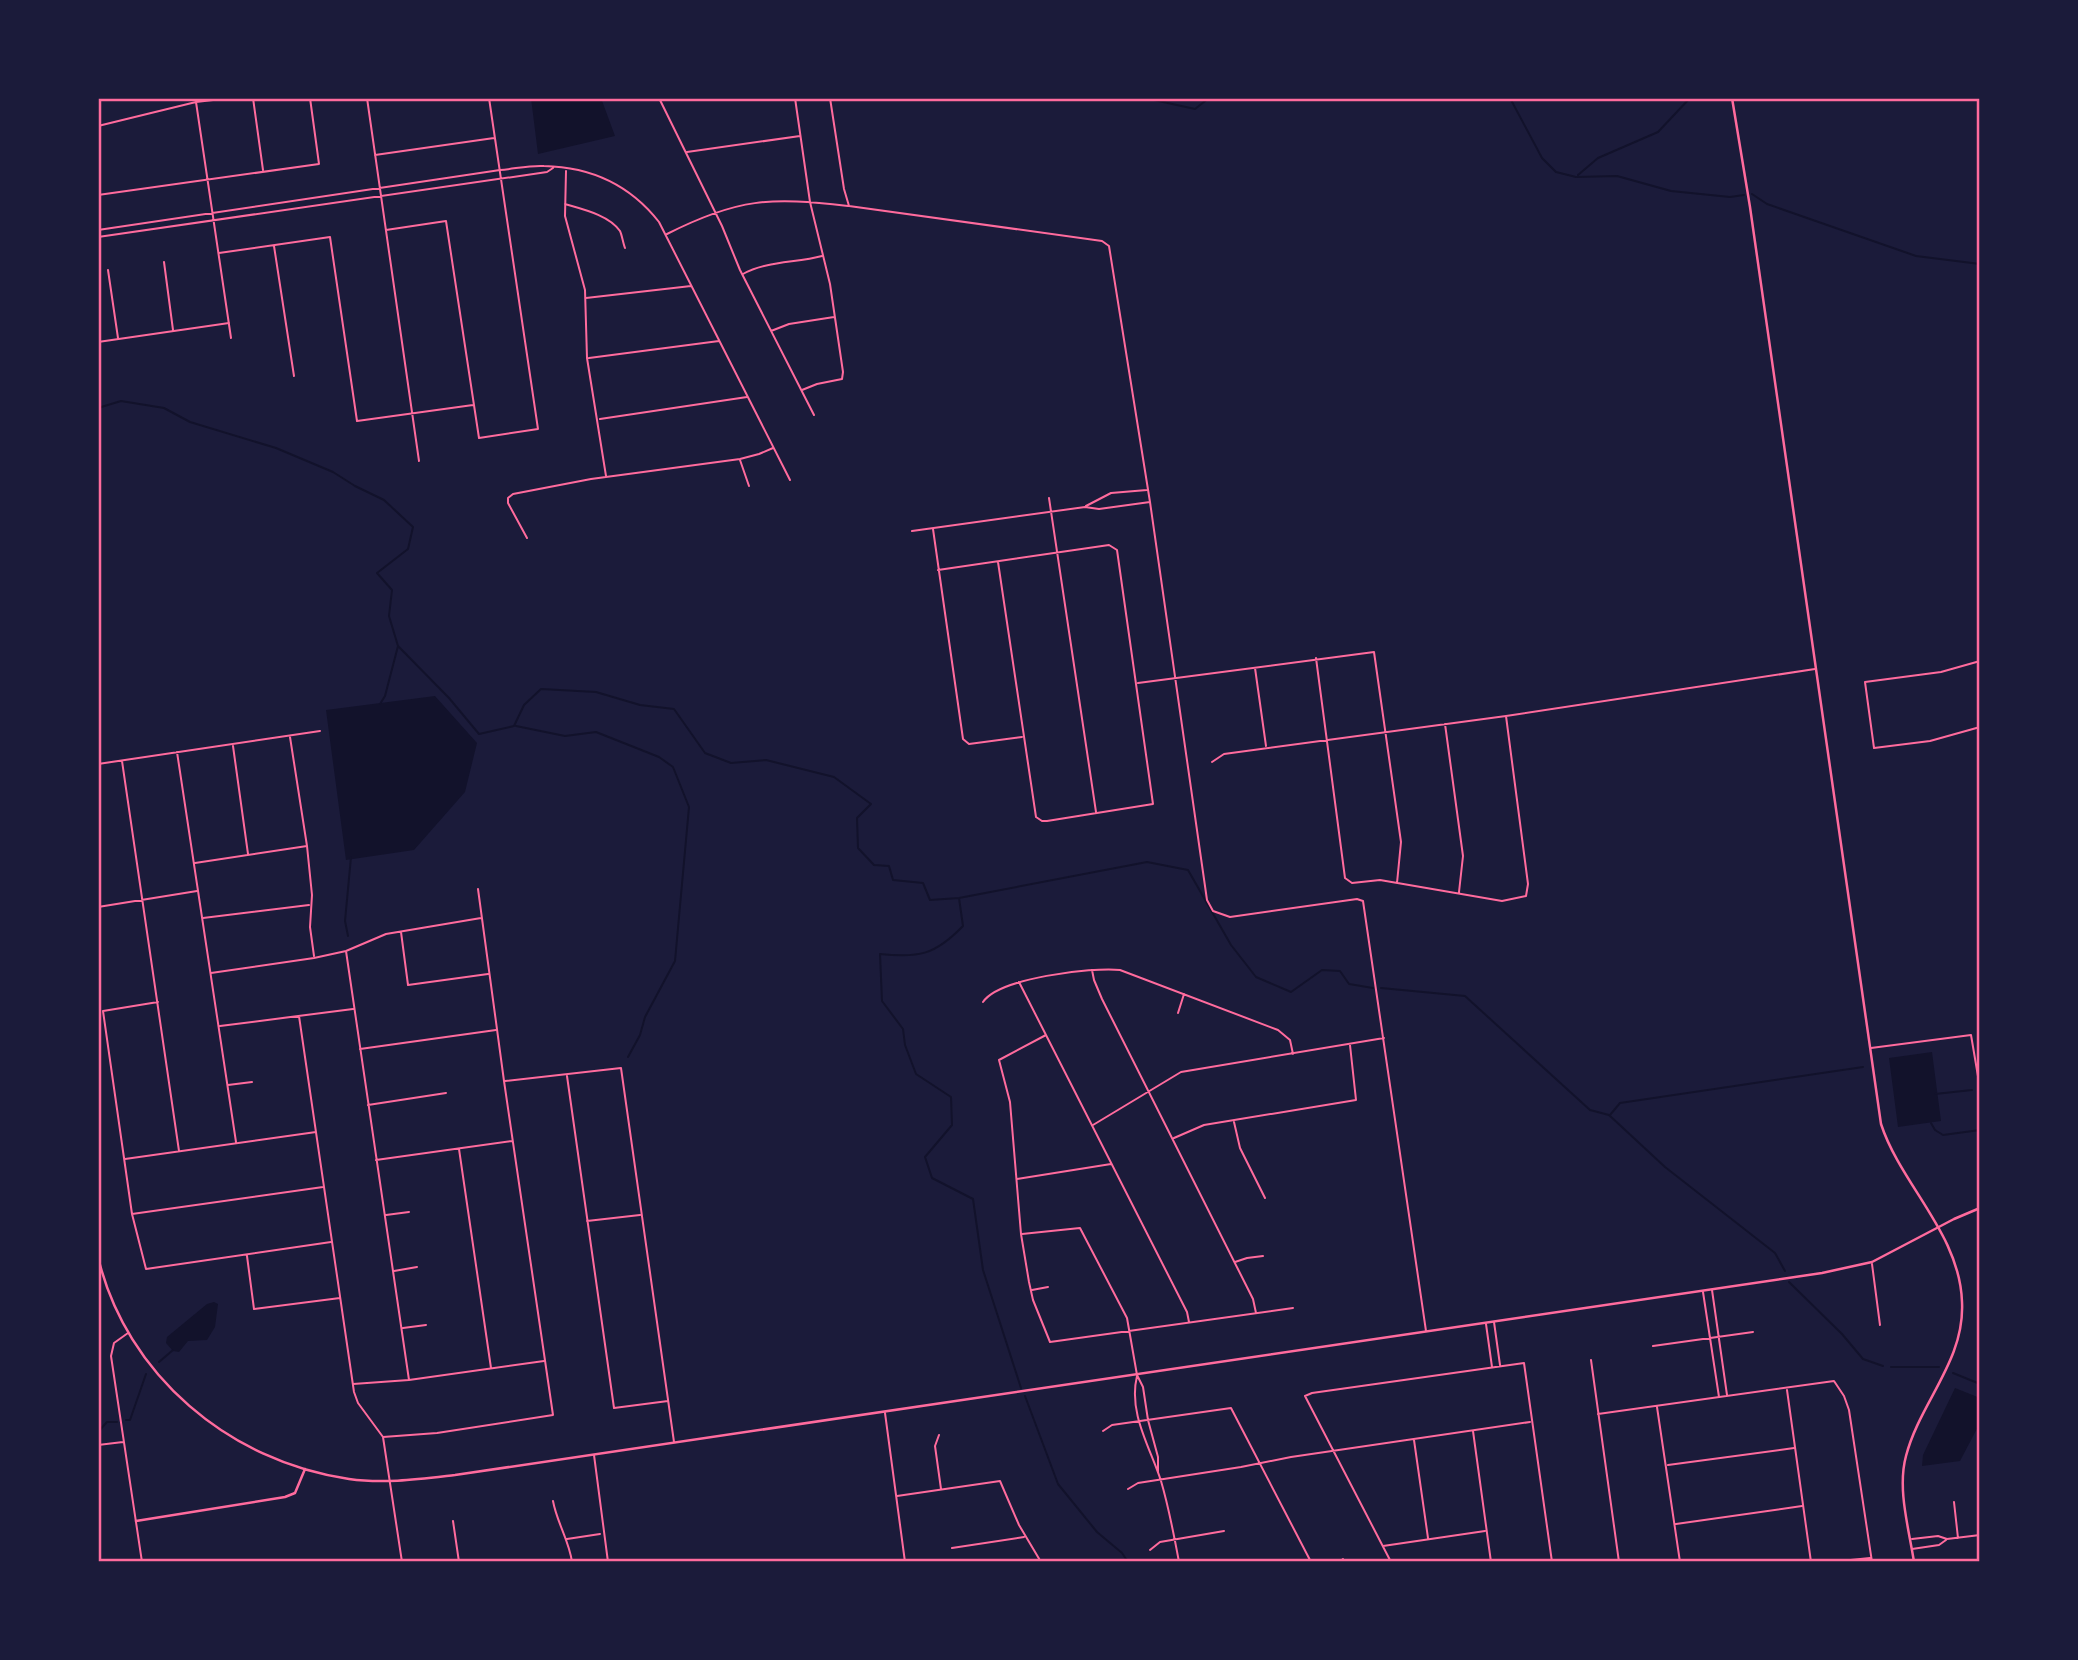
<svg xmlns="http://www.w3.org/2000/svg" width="2078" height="1660" viewBox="0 0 2078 1660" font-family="Arial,sans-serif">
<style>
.water{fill:#12122b}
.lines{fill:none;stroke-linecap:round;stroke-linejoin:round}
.stream{stroke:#12122b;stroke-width:2}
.minor{stroke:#ff6b9d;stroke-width:2}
.tertiary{stroke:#ff6b9d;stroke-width:2.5}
.secondary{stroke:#ff6b9d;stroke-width:2.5}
.neatline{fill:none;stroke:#ff6b9d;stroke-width:2.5}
</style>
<rect width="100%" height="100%" fill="#1b1b3a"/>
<!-- water -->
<path class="water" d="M 531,98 L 601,98 L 615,136 L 538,154 Z
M 435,696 L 477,743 L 465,792 L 414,850 L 346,860 L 326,710 Z
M 1932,1052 L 1941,1121 L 1898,1127 L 1889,1058 Z
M 214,1302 L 218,1304 L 215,1327 L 207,1340 L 188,1341 L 179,1352 L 173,1351 L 166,1343 L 167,1337 L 207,1304 Z
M 1955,1388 L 1980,1398 L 1980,1423 L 1960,1461 L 1922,1466 L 1923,1455 Z"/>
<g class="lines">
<!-- stream -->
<path class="stream" d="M 188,98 L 188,99
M 1145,98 L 1195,109 L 1209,98
M 1510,98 L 1542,158 L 1556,172 L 1576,177 L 1617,176 L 1671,191 L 1730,197 L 1744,195
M 1578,175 L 1598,158 L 1658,132 L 1690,98
M 1752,194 L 1767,204 L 1916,256 L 1980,264
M 98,408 L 121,401 L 164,408 L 190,422 L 276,448 L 333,472 L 355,486 L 384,500 L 413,527 L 408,549 L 377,573 L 392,590 L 389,616 L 398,646 L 449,698 L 479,734 L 514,726 L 524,705 L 541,689 L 596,692 L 640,705 L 674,709 L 705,753 L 731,763 L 766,760 L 834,777 L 871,804 L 857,818 L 858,848 L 874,865 L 889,866 L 893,880 L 923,883 L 930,900 L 959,898 L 1147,862 L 1188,870 L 1231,945 L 1256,977 L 1291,992 L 1322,970 L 1340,971 L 1349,984 L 1373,988
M 380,704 L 385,696 L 398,646
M 516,726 L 565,736 L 596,732 L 659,757 L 673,767 L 689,807 L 675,961 L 645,1017 L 640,1035 L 628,1057
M 959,898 L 963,926 C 935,955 919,958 880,954 L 882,1001 L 903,1029 L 905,1045 L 916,1074 L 951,1097 L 952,1125 L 925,1157 L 932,1178 L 973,1199 L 983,1270 L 1021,1388
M 348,936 L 345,921 L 351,857
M 1381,988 L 1465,996 L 1590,1110 L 1609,1115 L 1665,1167 L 1775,1253 L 1785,1271
M 1935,1094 L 1972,1090
M 1610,1115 L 1620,1103 L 1863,1067
M 1931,1123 L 1935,1130 L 1943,1135 L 1980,1130
M 1789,1282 L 1842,1334 L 1863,1359 L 1883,1366
M 159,1362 L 173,1350
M 1891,1367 L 1939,1367
M 1953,1373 L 1980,1384
M 1025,1396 L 1058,1484 L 1097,1532 L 1122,1553 L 1128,1562
M 126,1420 L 130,1420 L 146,1374
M 98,1432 L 107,1422 L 117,1422"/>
<!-- minor -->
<path class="minor" d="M 253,98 L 263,170
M 367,98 L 419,461
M 659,98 L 722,226 L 740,270 L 814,415
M 795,98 L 810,202 L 830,284 L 843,372 L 842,379 L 817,384 L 802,390
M 830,98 L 844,189 L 849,206 L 1102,241 L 1109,246 L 1150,502 L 1207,900 L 1213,911 L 1230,917 L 1357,899 L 1363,901 L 1426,1331
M 633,99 L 642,98
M 196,102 L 231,338
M 98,126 L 196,102 L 230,98
M 687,152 L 800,136
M 375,155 L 494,138
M 566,171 L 565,216 L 585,290 L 587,358 L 606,476
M 98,195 L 319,164 L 310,98
M 565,204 C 582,209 609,215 620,231 C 622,235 623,243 625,248
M 98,230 L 500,170 C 514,169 530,165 544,166 C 591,167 630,185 659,222 L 790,480
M 386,230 L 446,221 L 479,438 L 538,429 L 489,98
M 667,234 C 738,198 770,197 848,206
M 98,237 L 547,172 L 553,168
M 274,246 L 294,376
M 219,253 L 330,237 L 357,421 L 473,405
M 164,262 L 173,330
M 108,270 L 118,338
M 743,274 C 766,261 796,263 822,256
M 586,298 L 691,286
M 771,331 L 789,324 L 834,317
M 98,342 L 229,323
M 589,358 L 719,341
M 600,419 L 747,397
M 740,460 L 749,486
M 1049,498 L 1096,812
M 1086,506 L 1111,493 L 1147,490
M 933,529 L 963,739 L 969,744 L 1022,737
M 912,531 L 1085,507 L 1099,509 L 1150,502
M 527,538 L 508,503 L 508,498 L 513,494 L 591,479 L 740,459 L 759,454 L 773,448
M 938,570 L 1109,545 L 1117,550 L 1153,804 L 1047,821 L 1042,821 L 1036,817 L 998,562
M 1316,658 L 1345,878 L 1352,883 L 1380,880 L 1502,901 L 1526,896 L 1528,884 L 1506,716
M 1980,661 L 1941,672 L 1865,682 L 1874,748 L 1930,741 L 1980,727
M 1255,668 L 1266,746
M 1138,683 L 1374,652 L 1401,842 L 1397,883
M 1445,724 L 1463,856 L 1459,892
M 290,737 L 307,846 L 312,895 L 310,927 L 314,956
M 233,746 L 248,854
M 177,752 L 236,1142
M 122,761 L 179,1151
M 1212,762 L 1224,754 L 1506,716 L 1815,669
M 98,764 L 320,731
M 195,863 L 307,846
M 98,907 L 197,891
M 203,918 L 309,905
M 401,932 L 408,985 L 488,974
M 346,951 L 409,1380
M 1092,970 L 1094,980 L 1102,999 L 1253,1299 L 1256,1313
M 211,973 L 314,958 L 346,951 L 386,934 L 481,918
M 1019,982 L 1187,1312 L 1189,1322
M 158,1002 L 103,1011 L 132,1214 L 146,1269 L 331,1242
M 983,1002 C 999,978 1091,967 1120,970 L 1278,1030 L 1290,1040 L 1293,1054
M 1178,1013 L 1184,994
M 299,1016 L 354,1392 L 358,1403 L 383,1437 L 402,1562
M 220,1026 L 353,1009
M 1046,1035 L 999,1060 L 1010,1102 L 1021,1234 L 1029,1282 L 1033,1300 L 1050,1342 L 1293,1308
M 1871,1048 L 1971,1035 L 1980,1088
M 360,1049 L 496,1030
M 567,1076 L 614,1408 L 668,1401
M 505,1081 L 621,1068 L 674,1442
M 228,1085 L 252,1082
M 368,1105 L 446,1093
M 1234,1122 L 1240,1148 L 1265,1198
M 1093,1125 L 1181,1072 L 1384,1038
M 1174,1138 L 1204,1125 L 1356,1100 L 1350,1045
M 459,1149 L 491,1368
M 125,1159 L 316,1132
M 376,1160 L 512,1141
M 1017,1179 L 1111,1164
M 132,1214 L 323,1187
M 386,1215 L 409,1212
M 587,1221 L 640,1215
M 1022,1234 L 1080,1228 L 1127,1318 L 1137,1375 L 1143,1387 L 1148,1420 L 1158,1457 L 1158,1472
M 247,1256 L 254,1309 L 340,1298
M 1235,1262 L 1247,1258 L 1263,1256
M 1872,1264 L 1880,1325
M 394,1271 L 417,1267
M 1032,1290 L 1048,1287
M 1712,1290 L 1727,1395
M 1703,1292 L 1719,1397
M 1494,1322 L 1500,1365
M 1486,1324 L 1492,1367
M 403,1328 L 426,1325
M 128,1333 L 114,1343 L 111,1356 L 142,1562
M 1653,1346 L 1753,1332
M 1591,1360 L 1619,1562
M 1137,1376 C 1128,1413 1150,1447 1161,1481 C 1169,1508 1174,1535 1179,1562
M 353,1384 L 409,1380 L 544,1361
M 1787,1390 L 1811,1562
M 1657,1407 L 1680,1562
M 885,1413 L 905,1562
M 1598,1414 L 1834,1381 L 1844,1396 L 1849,1410 L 1872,1562
M 1103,1431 L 1112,1425 L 1231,1408 L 1311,1562
M 1473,1431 L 1491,1562
M 939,1435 L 935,1446 L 941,1489
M 383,1437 L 437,1433 L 553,1415 L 504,1081 L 478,889
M 1414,1440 L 1428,1538
M 98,1445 L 123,1442
M 594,1455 L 608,1562
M 1668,1465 L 1794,1448
M 1128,1489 L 1138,1483 L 1241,1467 L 1291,1457 L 1530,1422
M 897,1496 L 1000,1481 L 1019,1525 L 1041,1562
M 553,1501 C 557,1523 569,1540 572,1562
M 1954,1502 L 1958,1538
M 453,1521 L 459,1562
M 1676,1524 L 1802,1506
M 567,1539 L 600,1534
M 1912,1539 L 1938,1536 L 1947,1539 L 1980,1535
M 1383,1546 L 1485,1531
M 952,1548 L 1024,1537
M 1912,1549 L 1939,1545 L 1946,1540
M 1150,1550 L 1160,1542 L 1224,1531
M 1339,1562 L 1343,1559
M 1391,1562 L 1305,1396 L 1312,1393 L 1524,1363 L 1552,1562
M 1831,1562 L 1870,1558"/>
<!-- tertiary -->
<path class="tertiary" d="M 1732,98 L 1750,207 L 1881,1124 C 1901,1185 1960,1234 1962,1302 C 1965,1361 1920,1402 1906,1456 C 1897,1489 1909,1529 1914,1562"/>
<!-- secondary -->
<path class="secondary" d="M 98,1257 C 126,1375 230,1462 349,1479 C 384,1484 420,1479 455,1475 L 1822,1273 L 1872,1262 L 1954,1219 L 1980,1208
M 136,1521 L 285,1497 L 295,1493 L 305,1469"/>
</g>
<!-- border -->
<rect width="2078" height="1660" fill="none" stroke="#1b1b3a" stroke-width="200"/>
<rect x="100" y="100" width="1878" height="1460" class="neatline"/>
</svg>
